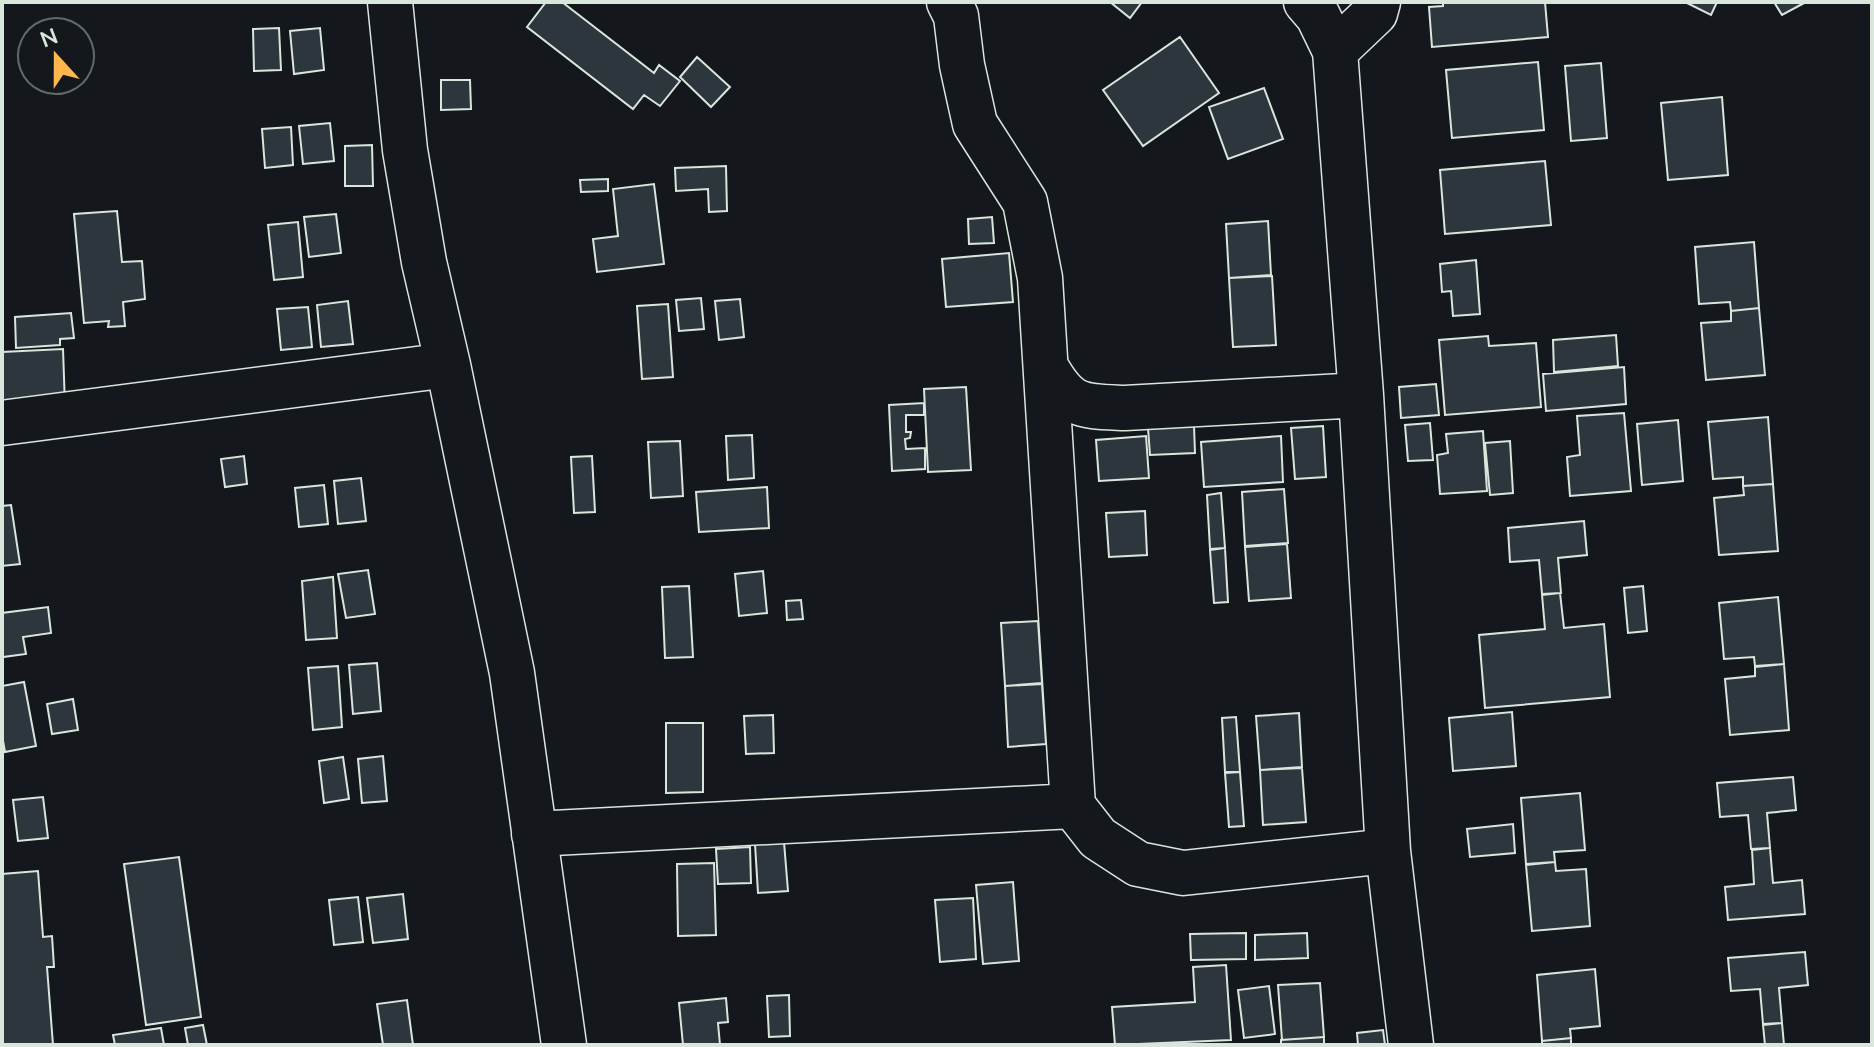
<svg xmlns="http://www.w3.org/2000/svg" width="1874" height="1047" viewBox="0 0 1874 1047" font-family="'Nunito Sans',sans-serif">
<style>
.building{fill:#2c363c;stroke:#d8e6dc;stroke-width:2}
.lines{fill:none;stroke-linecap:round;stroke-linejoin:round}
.minor-casing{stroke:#d8e6dc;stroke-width:47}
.minor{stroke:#14181c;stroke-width:44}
</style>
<rect width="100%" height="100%" fill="#14181c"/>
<!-- building -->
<path class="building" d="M 546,2 L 562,2 L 654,73 L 659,65 L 680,81 L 660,106 L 644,95 L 633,109 L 527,27 Z
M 1110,2 L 1142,2 L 1130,18 Z
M 1443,2 L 1545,2 L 1548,37 L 1432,47 L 1429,7 L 1443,6 Z
M 1685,2 L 1717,2 L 1711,15 Z
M 1774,2 L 1806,2 L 1782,15 Z
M 279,28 L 281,70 L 254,71 L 253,29 Z
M 320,28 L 324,70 L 294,74 L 290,31 Z
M 1180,37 L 1219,93 L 1143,146 L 1103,90 Z
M 697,57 L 730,87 L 711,107 L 680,77 Z
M 1538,62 L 1544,130 L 1452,138 L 1446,70 Z
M 1601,63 L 1607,138 L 1571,141 L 1565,66 Z
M 441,80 L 470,80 L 471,109 L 441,110 Z
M 1264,88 L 1283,139 L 1228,159 L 1209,107 Z
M 1722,97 L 1728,175 L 1668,180 L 1661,103 Z
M 330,123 L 334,161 L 303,164 L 299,126 Z
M 291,127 L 293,165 L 265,168 L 262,129 Z
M 372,145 L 373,186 L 345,186 L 345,146 Z
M 1545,161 L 1551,225 L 1445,234 L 1440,170 Z
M 726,166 L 727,211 L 709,212 L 708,189 L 676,191 L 675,168 Z
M 608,179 L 608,191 L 581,192 L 580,180 Z
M 654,184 L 664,264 L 597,272 L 593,239 L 618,236 L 613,189 Z
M 117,211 L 122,262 L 142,261 L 145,299 L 123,302 L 125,326 L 108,327 L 109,321 L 84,323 L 74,214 Z
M 336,214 L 341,253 L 309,257 L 304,217 Z
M 992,217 L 994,243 L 969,244 L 968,219 Z
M 1268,221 L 1271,275 L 1229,278 L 1226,224 Z
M 298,222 L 303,277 L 274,280 L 268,225 Z
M 1754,242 L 1759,308 L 1731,311 L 1730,302 L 1699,304 L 1695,247 Z
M 1009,253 L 1013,302 L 946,307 L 942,259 Z
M 1476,260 L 1480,314 L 1453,316 L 1451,291 L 1442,292 L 1440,264 Z
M 1272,276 L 1276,345 L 1233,347 L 1229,278 Z
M 701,298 L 704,329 L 679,331 L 676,300 Z
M 740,299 L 744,337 L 719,340 L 715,301 Z
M 348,301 L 353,344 L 321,347 L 317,305 Z
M 668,304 L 673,377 L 642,379 L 637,306 Z
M 308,307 L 312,347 L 281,350 L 277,309 Z
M 1759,308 L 1765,375 L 1706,380 L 1701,323 L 1731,321 L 1731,311 Z
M 71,313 L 74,338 L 60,339 L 60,345 L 16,348 L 15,317 Z
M 1616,335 L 1618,366 L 1554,372 L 1553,340 Z
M 1488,336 L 1489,346 L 1536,343 L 1541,407 L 1445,415 L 1439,340 Z
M 63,349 L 65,406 L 2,409 L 2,352 Z
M 1624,367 L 1626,404 L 1546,411 L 1543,374 Z
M 1436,384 L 1439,415 L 1401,418 L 1399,387 Z
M 966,387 L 971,470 L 928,472 L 924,389 Z
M 924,403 L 924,415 L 906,415 L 906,432 L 911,432 L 910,438 L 905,439 L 906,449 L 925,448 L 925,469 L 892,471 L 889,405 Z
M 1624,413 L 1631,491 L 1570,496 L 1567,457 L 1580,455 L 1577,416 Z
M 1768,417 L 1773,484 L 1743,486 L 1743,477 L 1713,479 L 1708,422 Z
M 1678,420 L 1683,481 L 1642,485 L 1637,424 Z
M 1430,423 L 1433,460 L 1408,461 L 1405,425 Z
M 1194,426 L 1195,453 L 1150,455 L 1148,428 Z
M 1323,426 L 1326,477 L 1295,479 L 1291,428 Z
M 1483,431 L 1487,491 L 1440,494 L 1437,455 L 1448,453 L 1446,434 Z
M 752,435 L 754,478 L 728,480 L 726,436 Z
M 1146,436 L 1149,478 L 1099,481 L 1096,440 Z
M 1281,436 L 1283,482 L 1204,487 L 1201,442 Z
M 680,441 L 683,496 L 651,498 L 648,442 Z
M 1510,441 L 1513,493 L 1490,495 L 1485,443 Z
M 244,456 L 247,484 L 225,487 L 221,459 Z
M 592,456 L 595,512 L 574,513 L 571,457 Z
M 361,478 L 366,521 L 338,524 L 334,481 Z
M 1773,484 L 1778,551 L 1719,555 L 1714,498 L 1744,495 L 1743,486 Z
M 324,485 L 328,524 L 299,527 L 295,488 Z
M 767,487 L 769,528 L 699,532 L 696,492 Z
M 1284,489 L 1288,543 L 1245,546 L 1242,492 Z
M 1221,493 L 1225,548 L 1210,549 L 1207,495 Z
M 11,505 L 20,564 L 2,566 L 2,506 Z
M 1145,511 L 1147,555 L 1109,557 L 1106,513 Z
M 1584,521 L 1587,555 L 1558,558 L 1561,593 L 1542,594 L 1539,560 L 1510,562 L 1508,528 Z
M 1287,544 L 1291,598 L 1249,601 L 1245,547 Z
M 1225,548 L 1228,602 L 1214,603 L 1210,550 Z
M 368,570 L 375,614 L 346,618 L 338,574 Z
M 763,571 L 767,613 L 739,616 L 735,574 Z
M 333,577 L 337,638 L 306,640 L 302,581 Z
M 689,586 L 693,657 L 665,658 L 662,587 Z
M 1643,586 L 1647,631 L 1628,633 L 1624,588 Z
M 1560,593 L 1564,628 L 1604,624 L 1610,697 L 1485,708 L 1479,635 L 1545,629 L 1542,595 Z
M 1778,597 L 1784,664 L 1755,666 L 1754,657 L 1724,659 L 1719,603 Z
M 801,600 L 803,619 L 787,620 L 786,601 Z
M 48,607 L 51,633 L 23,637 L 26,654 L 3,657 L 2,613 Z
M 1038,621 L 1042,683 L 1005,686 L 1001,623 Z
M 377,663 L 381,711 L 353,714 L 349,665 Z
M 1784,664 L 1789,730 L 1730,735 L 1725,679 L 1755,676 L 1755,667 Z
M 338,666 L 342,727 L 313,730 L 308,668 Z
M 24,682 L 36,746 L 5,752 L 2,735 L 2,686 Z
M 1042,684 L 1046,744 L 1008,747 L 1005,686 Z
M 73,699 L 78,730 L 52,734 L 47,704 Z
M 1512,712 L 1516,766 L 1453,771 L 1449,718 Z
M 1299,713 L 1302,767 L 1260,770 L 1256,716 Z
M 773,715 L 774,753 L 746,754 L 744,716 Z
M 1236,717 L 1240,772 L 1225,772 L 1222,718 Z
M 666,723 L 703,723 L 703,792 L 666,793 Z
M 383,756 L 387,801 L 362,803 L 358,759 Z
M 343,757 L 349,799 L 324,803 L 319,761 Z
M 1302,768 L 1306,822 L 1263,825 L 1260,770 Z
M 1240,772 L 1244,826 L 1229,827 L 1225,773 Z
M 1793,777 L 1796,810 L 1767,813 L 1770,848 L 1751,849 L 1748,815 L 1720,817 L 1717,783 Z
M 1580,793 L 1585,850 L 1554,852 L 1555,862 L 1526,864 L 1521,798 Z
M 43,797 L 48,838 L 18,841 L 13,800 Z
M 1513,824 L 1515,853 L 1470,857 L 1467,829 Z
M 784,842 L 788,891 L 758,893 L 755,844 Z
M 750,847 L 751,883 L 718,884 L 716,849 Z
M 1770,848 L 1773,883 L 1802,880 L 1805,914 L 1728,920 L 1725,887 L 1754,884 L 1752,850 Z
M 179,857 L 201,1017 L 146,1025 L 124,864 Z
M 1555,862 L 1556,871 L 1586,869 L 1590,926 L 1532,931 L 1526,865 Z
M 714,863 L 716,935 L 678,936 L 677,864 Z
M 38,871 L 43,937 L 52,936 L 54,967 L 47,967 L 53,1045 L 2,1045 L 2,874 Z
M 1013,882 L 1019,961 L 983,964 L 976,885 Z
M 403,894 L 408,939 L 373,943 L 367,898 Z
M 358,897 L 363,942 L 334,945 L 329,900 Z
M 973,898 L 976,959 L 940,962 L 935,900 Z
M 1246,933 L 1246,959 L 1191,960 L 1190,934 Z
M 1307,933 L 1308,958 L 1255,960 L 1255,935 Z
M 1805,952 L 1808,985 L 1779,988 L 1782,1023 L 1763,1024 L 1760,989 L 1731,991 L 1728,958 Z
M 1226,965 L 1231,1040 L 1115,1045 L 1112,1007 L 1195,1002 L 1193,967 Z
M 1595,969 L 1600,1026 L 1570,1029 L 1571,1038 L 1542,1041 L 1537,975 Z
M 1320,983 L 1324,1037 L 1282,1040 L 1278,985 Z
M 1269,986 L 1275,1034 L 1244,1038 L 1238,990 Z
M 789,995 L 790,1036 L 769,1037 L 767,996 Z
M 726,998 L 728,1022 L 718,1023 L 720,1045 L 683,1045 L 679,1003 Z
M 407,1000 L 413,1045 L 383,1045 L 377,1004 Z
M 1782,1023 L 1784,1045 L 1765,1045 L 1763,1025 Z
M 203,1025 L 207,1045 L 188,1045 L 185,1028 Z
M 161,1028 L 164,1045 L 115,1045 L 113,1035 Z
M 1383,1030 L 1385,1045 L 1358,1045 L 1357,1033 Z
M 1324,1037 L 1324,1045 L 1281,1045 L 1281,1040 Z
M 1571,1038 L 1571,1045 L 1542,1045 L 1542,1041 Z"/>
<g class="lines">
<defs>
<path id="minor" d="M 390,2 L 405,150 L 424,262 L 448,365 L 512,673 L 564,1045
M 949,2 L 956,16 L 962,65 L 975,124 L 1025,202 L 1040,278 L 1073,806 L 1098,838 L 1138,864 L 1183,873 L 1388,851
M 1306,2 L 1318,16 L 1335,51 L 1361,395 L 1388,851 L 1411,1045
M 1335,51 L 1375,13 L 1378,2
M 1046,367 C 1069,408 1081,406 1125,408 L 1361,395
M 2,423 L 448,365
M 534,834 L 1073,806"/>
</defs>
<!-- minor casing -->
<use href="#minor" class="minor-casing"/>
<!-- minor -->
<use href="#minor" class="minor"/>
</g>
<!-- border -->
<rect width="1874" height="1047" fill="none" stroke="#d8e6dc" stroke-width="8"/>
<!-- north arrow -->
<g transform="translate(56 56) rotate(339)"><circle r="38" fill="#14181c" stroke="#626a69" stroke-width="2"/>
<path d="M0-6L14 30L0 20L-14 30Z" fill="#ffb74d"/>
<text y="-12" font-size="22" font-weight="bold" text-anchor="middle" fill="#d8e6dc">N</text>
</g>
</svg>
